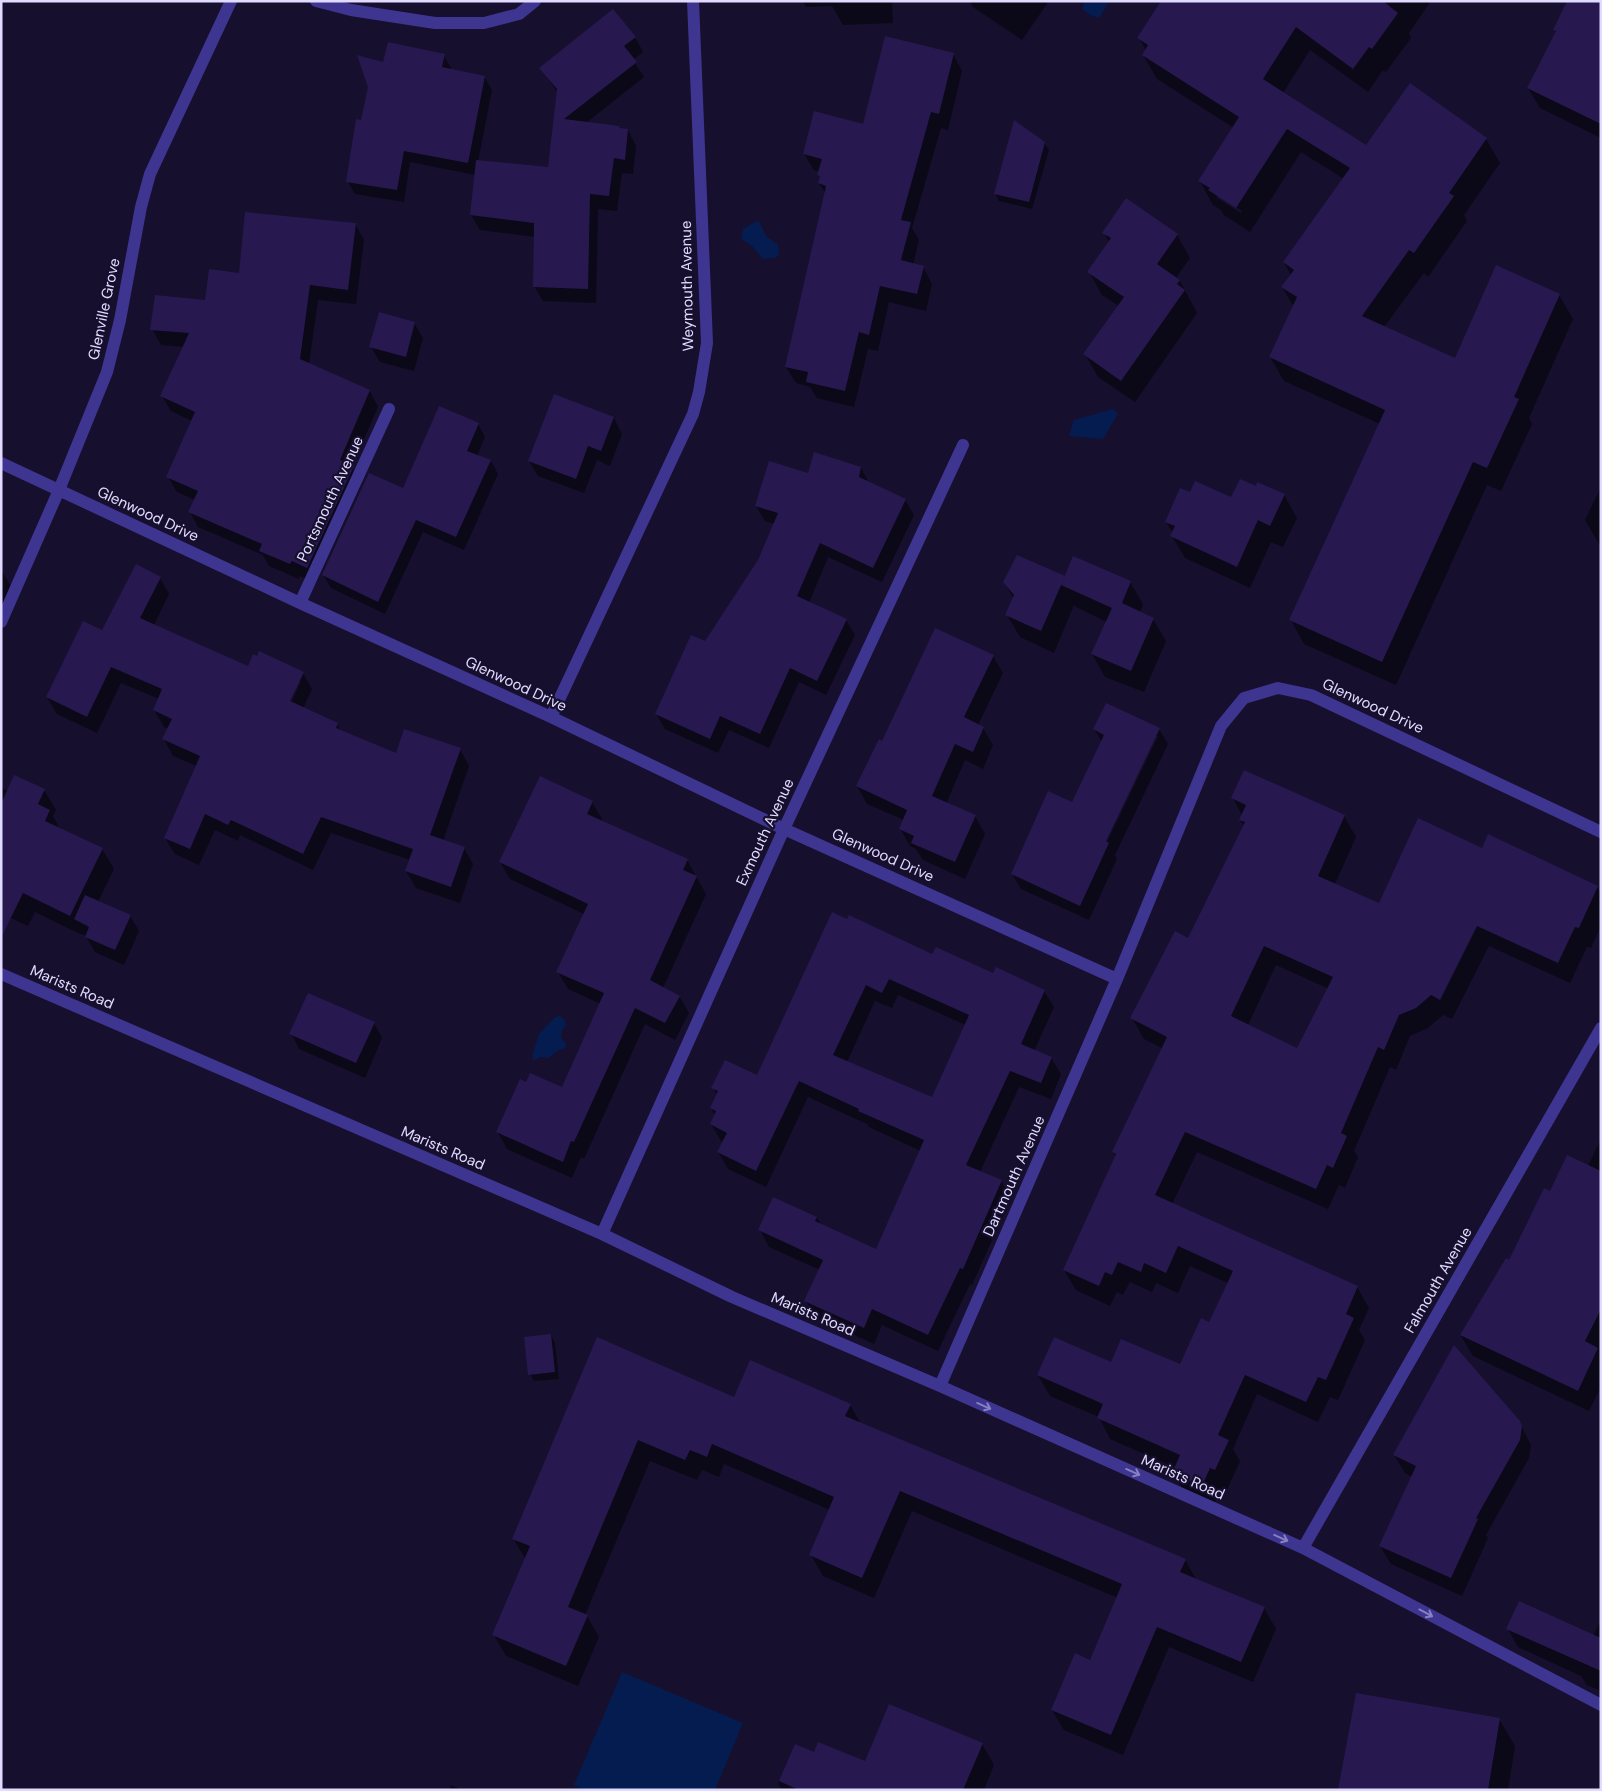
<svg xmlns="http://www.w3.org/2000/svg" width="1602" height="1791" viewBox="0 0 1602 1791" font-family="'DM Sans',sans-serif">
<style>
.water{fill:#051c50}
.shadow{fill:#0007;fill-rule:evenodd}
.building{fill:#271950;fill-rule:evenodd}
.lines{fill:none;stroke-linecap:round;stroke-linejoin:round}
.minor{stroke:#3e3591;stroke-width:12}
.oneway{stroke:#8780c2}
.labels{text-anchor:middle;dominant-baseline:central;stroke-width:4.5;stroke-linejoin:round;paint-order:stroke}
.street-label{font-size:15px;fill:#e1dbff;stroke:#160f2d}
</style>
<rect width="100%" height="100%" fill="#160f2d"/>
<!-- water -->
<path class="water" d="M 1085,1 L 1110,1 L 1099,18 L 1090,15 L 1082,9 Z
M 757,221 L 759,221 L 766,236 L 778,245 L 779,255 L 775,258 L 763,259 L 752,246 L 741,239 L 743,229 Z
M 1113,409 L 1118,414 L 1103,439 L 1069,436 L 1074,420 Z
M 560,1016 L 564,1019 L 566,1025 L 562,1030 L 561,1038 L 566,1043 L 565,1048 L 557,1051 L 549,1058 L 540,1057 L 533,1061 L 533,1053 L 539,1034 L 555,1017 Z
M 622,1672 L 743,1723 L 715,1790 L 585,1790 L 574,1785 Z"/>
<!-- shadow -->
<path class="shadow" d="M 803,1 L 892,1 L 893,23 L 843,25 L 832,6 L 806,7 Z
M 970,1 L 1049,1 L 1022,40 L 973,7 Z
M 1354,1 L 1431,1 L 1409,33 L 1411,38 L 1386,72 L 1383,70 L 1368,92 L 1310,50 L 1283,93 L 1366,146 L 1486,139 L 1500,163 L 1464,215 L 1467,221 L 1428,277 L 1424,273 L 1384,327 L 1456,360 L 1559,295 L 1573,319 L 1529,418 L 1532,424 L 1501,491 L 1487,485 L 1396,685 L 1304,644 L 1291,620 L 1380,424 L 1284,381 L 1270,357 L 1294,307 L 1282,287 L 1291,275 L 1284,262 L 1344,179 L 1301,152 L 1250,232 L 1224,215 L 1221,210 L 1213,205 L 1200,181 L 1234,128 L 1157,79 L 1143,55 L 1146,51 L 1139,38 ZM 1217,195 L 1242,211 L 1241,213 L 1217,198 Z
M 1601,1 L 1601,138 L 1540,108 L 1528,88 L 1556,33 L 1554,29 Z
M 635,37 L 643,52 L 633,60 L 644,77 L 586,123 L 619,127 L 620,130 L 628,130 L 636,146 L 633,174 L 622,173 L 617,211 L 598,209 L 596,303 L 543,301 L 534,286 L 535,237 L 480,230 L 471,215 L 475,175 L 410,162 L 404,202 L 355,194 L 348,182 L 362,121 L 384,64 L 444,56 L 451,68 L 450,70 L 485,78 L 492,90 L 478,162 L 549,169 L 558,93 L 541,68 Z
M 953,54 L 962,71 L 948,130 L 941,128 L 912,228 L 919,240 L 913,265 L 923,267 L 932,284 L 926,311 L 889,302 L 878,351 L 868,349 L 854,407 L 817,398 L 810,387 L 796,383 L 786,367 L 826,194 L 819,183 L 820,172 L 814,170 L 804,154 L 864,126 Z
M 1044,143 L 1049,150 L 1032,209 L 999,201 L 995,193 Z
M 355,224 L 364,240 L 356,304 L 318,300 L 309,364 L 370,391 L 378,407 L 352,467 L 362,483 L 316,583 L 300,576 L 299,579 L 269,566 L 263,555 L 198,527 L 190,512 L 195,500 L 177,492 L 168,477 L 192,421 L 171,411 L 162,396 L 184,347 L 161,345 L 152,329 L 206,302 L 240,274 Z
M 1104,233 L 1177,235 L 1190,258 L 1176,278 L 1180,281 L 1197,313 L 1135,402 L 1098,377 L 1085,354 L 1119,306 L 1102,295 L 1089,272 L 1109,242 Z
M 414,323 L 423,338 L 414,371 L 380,362 L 371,347 Z
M 555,396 L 614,418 L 622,434 L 610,466 L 597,460 L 584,493 L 538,476 L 529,461 Z
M 478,424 L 485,437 L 477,456 L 491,461 L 498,474 L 464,550 L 423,532 L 385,614 L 331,588 L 323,575 L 403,490 Z
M 861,468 L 869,483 L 905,500 L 914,515 L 882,582 L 828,557 L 809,603 L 846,620 L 855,635 L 826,695 L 799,682 L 769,748 L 729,730 L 718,753 L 665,729 L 656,714 L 706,643 L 759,561 L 775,524 L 765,521 L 756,506 L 808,474 Z
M 1256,487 L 1284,495 L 1297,518 L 1283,547 L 1271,542 L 1250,588 L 1185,558 L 1172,536 L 1173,533 L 1166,522 L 1190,494 L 1232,499 Z
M 1601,487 L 1601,547 L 1585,520 Z
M 1,570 L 12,588 L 1,610 Z
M 160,578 L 169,594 L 154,625 L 249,667 L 303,673 L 312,689 L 303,709 L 337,724 L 341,732 L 396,755 L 460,749 L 469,766 L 443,841 L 464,848 L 473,864 L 460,903 L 416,888 L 406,871 L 410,860 L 331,833 L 313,870 L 240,835 L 238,841 L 215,830 L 199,865 L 175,854 L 165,838 L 197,766 L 173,756 L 164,739 L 168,729 L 164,727 L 154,710 L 159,699 L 121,683 L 97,733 L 57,714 L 47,697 L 102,632 ZM 298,681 L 301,681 L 289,707 L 286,706 Z
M 1004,582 L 1130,582 L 1143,604 L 1140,613 L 1153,619 L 1166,641 L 1144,692 L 1105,677 L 1092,654 L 1107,622 L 1076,607 L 1074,605 L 1054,653 L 1020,637 L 1007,615 L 1014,599 Z
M 993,656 L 1003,673 L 978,725 L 983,728 L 993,745 L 983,769 L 965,760 L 946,804 L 975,816 L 985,834 L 965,879 L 923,860 L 916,849 L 910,846 L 900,828 L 904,820 L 867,804 L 857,786 L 883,742 Z
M 1094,729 L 1159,729 L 1168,744 L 1115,855 L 1117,859 L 1089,920 L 1021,889 L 1012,874 L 1073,804 L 1102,742 ZM 1155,736 L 1158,736 L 1104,848 L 1102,846 Z
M 1,788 L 8,791 L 44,790 L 56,810 L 53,816 L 60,829 L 102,849 L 114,869 L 98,902 L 130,916 L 139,931 L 124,965 L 95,952 L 86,936 L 82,934 L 82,935 L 35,912 L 28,926 L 2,914 Z
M 1233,798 L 1344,816 L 1356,837 L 1335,884 L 1379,904 L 1482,849 L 1488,836 L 1597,887 L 1601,893 L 1601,926 L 1591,948 L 1587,947 L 1570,983 L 1489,946 L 1452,1019 L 1443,1015 L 1428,1028 L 1410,1036 L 1396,1070 L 1390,1067 L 1354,1151 L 1358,1157 L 1345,1188 L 1339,1185 L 1328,1209 L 1197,1152 L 1172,1204 L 1357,1287 L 1369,1308 L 1359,1330 L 1365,1340 L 1338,1400 L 1330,1397 L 1318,1422 L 1257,1394 L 1233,1449 L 1240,1461 L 1227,1490 L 1222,1488 L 1213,1506 L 1185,1494 L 1174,1473 L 1176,1468 L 1110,1439 L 1099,1417 L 1050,1396 L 1038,1375 L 1112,1363 L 1180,1366 L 1210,1323 L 1228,1283 L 1190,1266 L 1178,1293 L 1156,1283 L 1152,1292 L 1130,1282 L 1123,1295 L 1117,1292 L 1110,1306 L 1076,1290 L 1064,1270 L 1116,1157 L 1113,1152 L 1162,1048 L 1144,1039 L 1132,1018 L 1189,939 L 1244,826 L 1240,820 L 1242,815 ZM 1276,965 L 1329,989 L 1297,1049 L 1248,1025 Z
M 592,802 L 602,819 L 601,822 L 687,860 L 706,894 L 663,988 L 679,996 L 689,1013 L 675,1040 L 645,1024 L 584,1159 L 581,1157 L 572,1178 L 507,1149 L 497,1131 L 526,1083 L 563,1089 L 601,1004 L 568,989 L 558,972 L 584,914 L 510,879 L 500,862 Z
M 833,914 L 933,956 L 1044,991 L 1054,1007 L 1034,1051 L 1051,1058 L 1061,1074 L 1051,1099 L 1019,1087 L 980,1172 L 1001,1181 L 1011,1198 L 972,1285 L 970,1284 L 938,1351 L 882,1325 L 874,1344 L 815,1317 L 806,1301 L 820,1270 L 769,1247 L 760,1230 L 817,1217 L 821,1225 L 877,1250 L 921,1151 L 869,1127 L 867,1124 L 808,1097 L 766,1187 L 728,1169 L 718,1152 L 723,1142 L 721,1141 L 711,1124 L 715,1116 L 711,1108 L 717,1095 L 713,1088 L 758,1077 ZM 898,995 L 966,1025 L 932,1099 L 847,1062 L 875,1001 L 892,1008 Z
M 374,1023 L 382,1038 L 365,1078 L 299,1049 L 291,1033 Z
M 1601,1139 L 1601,1387 L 1589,1411 L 1473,1356 L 1461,1336 L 1509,1262 L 1551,1193 L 1588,1166 Z
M 551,1335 L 555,1343 L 559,1379 L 534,1381 L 530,1374 Z
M 597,1339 L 734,1398 L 850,1405 L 861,1424 L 1185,1560 L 1196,1579 L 1264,1608 L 1276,1629 L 1253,1682 L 1169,1647 L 1123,1755 L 1064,1730 L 1052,1710 L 1091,1661 L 1118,1598 L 912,1511 L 874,1598 L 823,1576 L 811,1555 L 830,1510 L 724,1464 L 719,1477 L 702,1470 L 697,1480 L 650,1461 L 585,1615 L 587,1616 L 599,1637 L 578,1686 L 506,1656 L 494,1635 L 526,1560 L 513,1538 Z
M 1519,1422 L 1531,1445 L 1529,1458 L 1486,1535 L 1488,1538 L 1462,1596 L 1391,1564 L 1380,1546 L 1412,1477 L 1405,1473 L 1394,1455 Z
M 1601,1620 L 1601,1691 L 1587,1685 L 1581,1676 L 1518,1647 L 1508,1629 L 1593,1636 Z
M 1499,1719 L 1515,1746 L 1508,1790 L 1339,1790 Z
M 982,1744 L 994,1765 L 984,1790 L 782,1790 L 778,1784 L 795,1746 L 814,1754 L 866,1763 Z
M 451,1785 L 462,1790 L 449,1790 Z"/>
<!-- building -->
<path class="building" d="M 1161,1 L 1383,1 L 1398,13 L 1372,49 L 1369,47 L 1353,69 L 1296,27 L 1263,79 L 1366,145 L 1410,83 L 1487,138 L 1449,193 L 1454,196 L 1414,253 L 1409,250 L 1362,316 L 1455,358 L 1496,265 L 1560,294 L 1514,397 L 1519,399 L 1487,468 L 1473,462 L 1382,662 L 1289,620 L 1385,410 L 1269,357 L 1297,297 L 1281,287 L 1294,270 L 1283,262 L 1350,168 L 1287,129 L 1236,208 L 1208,190 L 1210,188 L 1198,181 L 1239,117 L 1142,55 L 1148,45 L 1137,38 Z
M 1567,1 L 1601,1 L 1601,124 L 1527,88 L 1556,31 L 1553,30 Z
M 613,9 L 636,37 L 624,46 L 637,62 L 564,119 L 620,126 L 619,128 L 628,129 L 625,160 L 614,158 L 609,196 L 590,194 L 588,289 L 533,287 L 534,223 L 470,215 L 476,160 L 548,167 L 557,89 L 539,68 Z
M 885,36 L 954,53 L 939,114 L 931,112 L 901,220 L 911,222 L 901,260 L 924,266 L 917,294 L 880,286 L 869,335 L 859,332 L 845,391 L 806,382 L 808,372 L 785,367 L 826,186 L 818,183 L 820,176 L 817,175 L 822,159 L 803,154 L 814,111 L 863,124 Z
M 388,42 L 445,54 L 442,67 L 485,76 L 468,163 L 404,151 L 397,190 L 346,182 L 356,119 L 361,120 L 368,87 L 357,55 L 383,62 Z
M 1014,120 L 1045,142 L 1029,202 L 994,194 Z
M 1126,198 L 1178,234 L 1157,264 L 1180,280 L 1177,284 L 1185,290 L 1121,381 L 1083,354 L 1124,297 L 1087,272 L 1111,238 L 1102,233 Z
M 245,212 L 356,223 L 348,290 L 310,285 L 300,359 L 370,390 L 340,460 L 354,466 L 307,568 L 292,561 L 290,564 L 259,551 L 262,544 L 188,512 L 198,491 L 166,477 L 195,412 L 160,396 L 189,333 L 150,330 L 155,295 L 205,300 L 209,269 L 239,273 Z
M 379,312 L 415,322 L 406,357 L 369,347 Z
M 554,394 L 614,417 L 601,451 L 588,446 L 576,479 L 528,461 Z
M 439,406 L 479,423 L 467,451 L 491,460 L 456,537 L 416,520 L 378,602 L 322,575 L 369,473 L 403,488 Z
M 814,452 L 861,467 L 859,477 L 906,499 L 873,568 L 820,543 L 797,596 L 847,619 L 817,681 L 790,668 L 760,734 L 720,716 L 710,739 L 655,714 L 691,635 L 705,641 L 758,560 L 778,513 L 755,506 L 769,461 L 808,473 Z
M 1240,479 L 1256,486 L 1257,482 L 1285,494 L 1270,526 L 1258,520 L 1237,567 L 1170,536 L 1175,526 L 1165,522 L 1180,488 L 1190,492 L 1195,481 L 1231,497 Z
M 1017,555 L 1065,576 L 1041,631 L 1005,615 L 1014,595 L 1003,582 Z
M 1073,556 L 1131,581 L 1122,603 L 1154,618 L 1131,671 L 1091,654 L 1112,608 L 1061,585 Z
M 136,564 L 161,577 L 140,618 L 248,666 L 253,654 L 257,656 L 259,651 L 304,672 L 290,701 L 338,723 L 336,728 L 396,753 L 404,729 L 461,748 L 430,835 L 465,847 L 451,887 L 405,871 L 413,849 L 321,817 L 303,854 L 231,820 L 228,825 L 205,814 L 190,849 L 164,838 L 200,756 L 162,739 L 172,719 L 153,710 L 162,689 L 111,667 L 87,717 L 46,697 L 83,621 L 102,630 Z
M 935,628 L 994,655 L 964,717 L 984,727 L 973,752 L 955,744 L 932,796 L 976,815 L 955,862 L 911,843 L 914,836 L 899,829 L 907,810 L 856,786 L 879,739 L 882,741 Z
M 1106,703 L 1160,728 L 1106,841 L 1109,843 L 1080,906 L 1011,874 L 1048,791 L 1072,802 L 1104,735 L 1093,729 Z
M 1244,770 L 1345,815 L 1318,876 L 1379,903 L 1418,818 L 1482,848 L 1488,834 L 1598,886 L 1579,928 L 1575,927 L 1558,963 L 1477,926 L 1440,1000 L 1431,995 L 1416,1008 L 1399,1015 L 1384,1050 L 1378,1047 L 1341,1133 L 1347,1136 L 1333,1168 L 1327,1165 L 1316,1189 L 1185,1132 L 1155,1195 L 1358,1286 L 1346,1314 L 1354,1318 L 1326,1380 L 1318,1377 L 1306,1402 L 1245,1375 L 1218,1435 L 1229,1440 L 1215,1470 L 1210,1468 L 1202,1486 L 1172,1473 L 1180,1455 L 1097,1418 L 1103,1404 L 1037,1375 L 1054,1337 L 1111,1362 L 1121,1339 L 1180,1364 L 1201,1318 L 1209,1322 L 1233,1271 L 1178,1246 L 1166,1273 L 1144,1263 L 1141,1272 L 1118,1262 L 1112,1275 L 1105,1272 L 1099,1286 L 1063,1270 L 1116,1154 L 1112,1152 L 1167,1037 L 1130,1018 L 1175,931 L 1188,938 L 1245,822 L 1239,820 L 1246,805 L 1231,798 ZM 1264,946 L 1333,977 L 1297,1048 L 1231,1016 Z
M 14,775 L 45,789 L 38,804 L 50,810 L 45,821 L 103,848 L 70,916 L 23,893 L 1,938 L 1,804 Z
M 540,776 L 593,801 L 587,814 L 688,859 L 683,870 L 697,876 L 650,980 L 680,996 L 665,1023 L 635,1008 L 574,1142 L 571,1141 L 563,1162 L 496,1132 L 520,1079 L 526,1082 L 530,1073 L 562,1087 L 604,993 L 556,972 L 588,904 L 499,862 Z
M 85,895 L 131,915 L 115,950 L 85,937 L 89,927 L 74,919 Z
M 832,912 L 847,919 L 849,915 L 932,954 L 936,947 L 993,973 L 996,967 L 1045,990 L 1021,1044 L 1052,1057 L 1041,1083 L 1010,1071 L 966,1165 L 1002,1180 L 963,1269 L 960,1268 L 928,1335 L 872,1309 L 864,1328 L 804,1301 L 823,1260 L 758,1230 L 773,1197 L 817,1217 L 815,1221 L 876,1249 L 924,1140 L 858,1111 L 859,1109 L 799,1081 L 756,1171 L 717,1152 L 727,1133 L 710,1124 L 716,1111 L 710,1108 L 718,1091 L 711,1088 L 725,1060 L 757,1075 ZM 889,979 L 969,1015 L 932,1097 L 833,1055 L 866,985 L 882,993 Z
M 308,993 L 375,1022 L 356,1063 L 289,1034 Z
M 1567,1155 L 1601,1171 L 1601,1309 L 1585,1341 L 1598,1348 L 1578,1391 L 1460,1335 L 1506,1258 L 1509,1260 L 1544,1188 L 1550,1191 Z
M 551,1334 L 555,1372 L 528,1375 L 524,1337 Z
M 597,1337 L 734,1397 L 750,1360 L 851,1404 L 845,1416 L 1186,1559 L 1180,1572 L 1265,1607 L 1241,1662 L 1157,1627 L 1111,1735 L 1051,1710 L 1075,1653 L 1090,1660 L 1122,1584 L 900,1491 L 862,1578 L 809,1555 L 834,1497 L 712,1444 L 707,1457 L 690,1450 L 685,1460 L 638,1440 L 568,1607 L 588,1615 L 566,1666 L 492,1635 L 530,1546 L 512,1539 Z
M 1454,1345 L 1520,1421 L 1522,1426 L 1520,1440 L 1476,1518 L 1478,1519 L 1451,1578 L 1379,1546 L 1416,1466 L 1393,1455 Z
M 1519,1601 L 1601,1638 L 1601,1671 L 1506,1629 Z
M 1356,1693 L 1500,1718 L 1488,1790 L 1338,1790 Z
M 889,1704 L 983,1743 L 963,1790 L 799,1790 L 779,1781 L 795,1744 L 814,1752 L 818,1742 L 865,1761 Z"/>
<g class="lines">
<!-- minor -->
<path class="minor" d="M 316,1 L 351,10 L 435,23 L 484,23 L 519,14 L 535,1
M 1,463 L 300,603 L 551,717 L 784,829 L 1117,979
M 300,603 L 389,409
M 1,622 L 59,490 L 107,372 L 120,320 L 141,207 L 150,174 L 231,1
M 551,717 L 693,414 L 699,392 L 707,343 L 693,1
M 1,974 L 602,1234 L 732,1297 L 940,1386 L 1303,1548 L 1601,1705
M 602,1234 L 784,829 L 963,445
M 940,1386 L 1117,979 L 1221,726 L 1244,698 L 1278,688 L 1311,695 L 1601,832
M 1303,1548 L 1601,1028"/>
</g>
<!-- one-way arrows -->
<defs><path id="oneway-shaft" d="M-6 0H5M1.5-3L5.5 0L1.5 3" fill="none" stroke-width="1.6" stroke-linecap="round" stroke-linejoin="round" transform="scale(1.25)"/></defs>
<g class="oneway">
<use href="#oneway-shaft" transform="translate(984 1406) rotate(24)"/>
<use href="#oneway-shaft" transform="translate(1133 1472) rotate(24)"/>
<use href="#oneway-shaft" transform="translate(1281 1538) rotate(24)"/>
<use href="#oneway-shaft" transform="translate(1426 1613) rotate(28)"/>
</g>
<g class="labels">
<!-- street labels -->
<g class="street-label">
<text transform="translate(687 286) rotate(-91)">Weymouth Avenue</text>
<text transform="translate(104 309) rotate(-78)">Glenville Grove</text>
<text transform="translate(330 499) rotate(-65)">Portsmouth Avenue</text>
<text transform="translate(148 514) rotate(25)">Glenwood Drive</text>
<text transform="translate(516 684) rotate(25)">Glenwood Drive</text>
<text transform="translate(1373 706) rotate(25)">Glenwood Drive</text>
<text transform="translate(765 832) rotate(-65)">Exmouth Avenue</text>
<text transform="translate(883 855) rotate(24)">Glenwood Drive</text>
<text transform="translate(72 987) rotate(23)">Marists Road</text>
<text transform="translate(443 1148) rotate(23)">Marists Road</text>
<text transform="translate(1014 1176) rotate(-66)">Dartmouth Avenue</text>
<text transform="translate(1438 1280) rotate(-60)">Falmouth Avenue</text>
<text transform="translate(813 1314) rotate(23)">Marists Road</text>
<text transform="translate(1183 1477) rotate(24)">Marists Road</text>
</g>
</g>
<!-- border -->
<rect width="1602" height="1791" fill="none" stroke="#e1dbff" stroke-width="5"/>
</svg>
